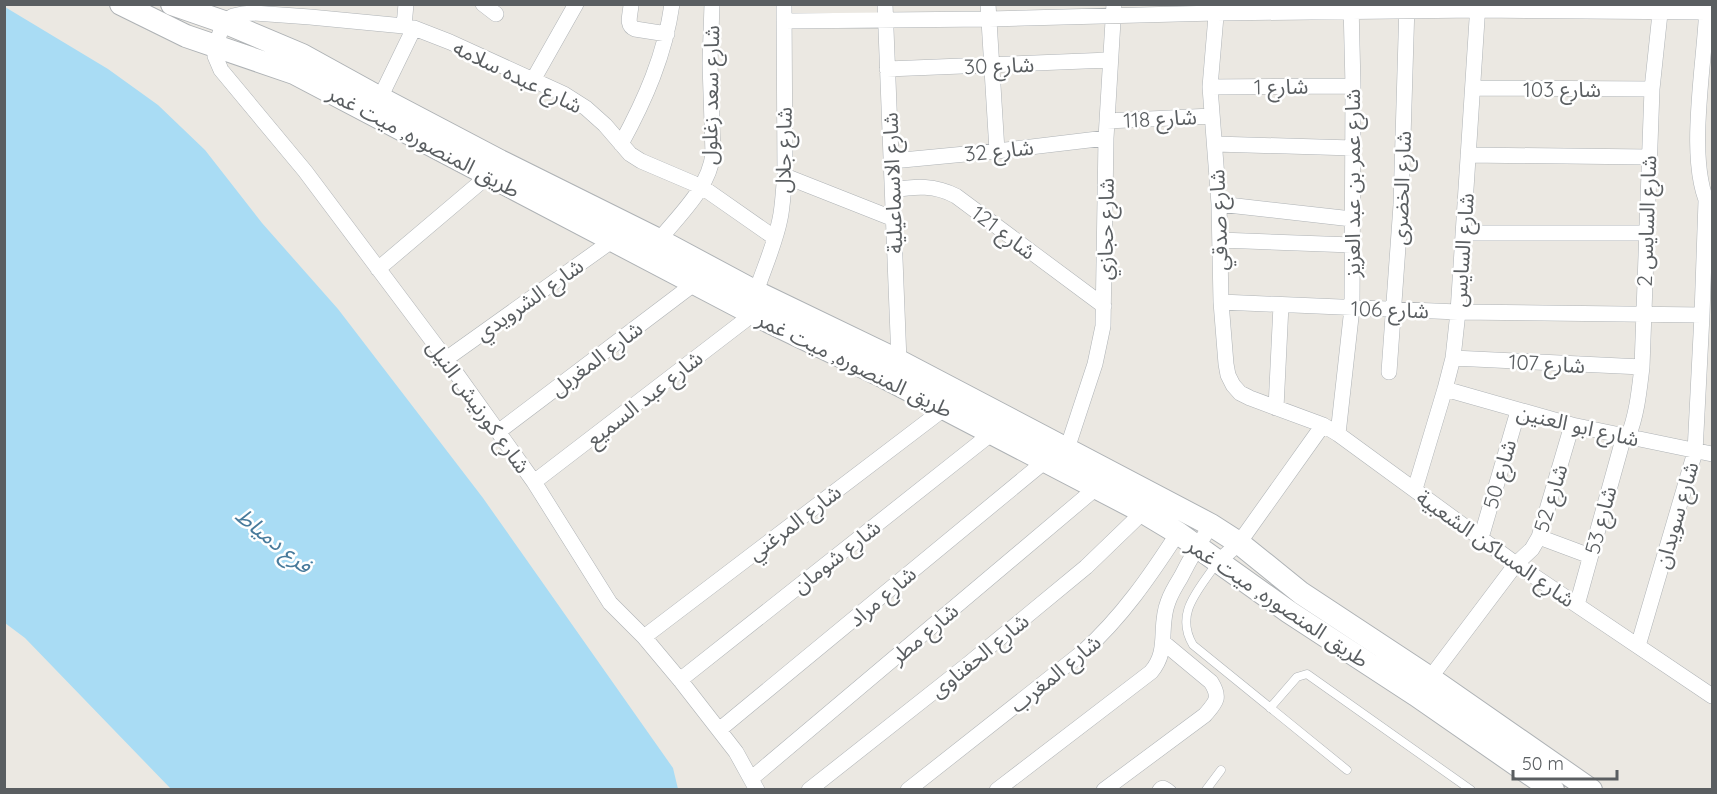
<svg xmlns="http://www.w3.org/2000/svg" width="1717" height="794" viewBox="0 0 1717 794" font-family="Quicksand,'Noto Sans Arabic',sans-serif">
<style>
.water{fill:#a9dcf4}
.lines{fill:none;stroke-linecap:round;stroke-linejoin:round}
.lane-casing{stroke:#afb3b6;stroke-width:9}
.street-casing{stroke:#afb3b6;stroke-width:16}
.secondary-casing{stroke:#aeb2b5;stroke-width:24}
.lane{stroke:#fff;stroke-width:8}
.street{stroke:#fff;stroke-width:15}
.secondary{stroke:#fff;stroke-width:22}
.labels{text-anchor:middle;dominant-baseline:central;stroke-width:5;stroke-linejoin:round;paint-order:stroke}
.street-label{font-size:21px;fill:#5a5e61;stroke:#fff}
.water-label{font-size:22px;font-style:italic;fill:#477a9b;stroke:#fff}
</style>
<rect width="100%" height="100%" fill="#ebe8e2"/>
<!-- water -->
<path class="water" d="M 5,7 L 108,69 L 158,105 L 205,150 L 262,223 L 338,309 L 483,498 L 673,768 L 678,789 L 171,789 L 25,638 L 5,623 Z"/>
<g class="lines">
<defs>
<path id="lane" d="M 1216,564 C 1199,590 1174,613 1193,645 L 1347,770
M 1270,708 L 1297,677 L 1307,674 L 1471,790
M 1156,790 C 1161,781 1166,785 1172,790
M 1206,790 L 1221,770"/>
<path id="street" d="M 483,4 L 496,14
M 631,4 C 631,14 625,25 635,29 L 667,34
M 885,4 L 899,361
M 988,4 L 997,151
M 1217,4 L 1210,87 L 1219,204 L 1221,302 L 1226,364 L 1228,375 L 1233,385 L 1240,393 L 1250,398 L 1323,425 L 1338,434 L 1516,564 L 1712,696
M 1707,4 C 1706,58 1684,165 1711,210
M 784,21 L 989,19 L 1216,13 L 1477,10 L 1707,12 L 1712,9
M 404,26 L 406,4
M 887,69 L 1110,60
M 533,80 L 576,4
M 1210,87 L 1353,86
M 1473,88 L 1652,89
M 380,98 L 414,28
M 1107,121 L 1212,116
M 621,144 C 645,100 665,55 672,4
M 1215,144 L 1353,148
M 1468,155 L 1648,157
M 892,161 L 997,151 L 1106,138
M 785,176 L 894,219
M 893,190 C 916,186 935,185 956,196 L 1104,306
M 1219,204 L 1352,219
M 1463,233 L 1646,233
M 659,240 C 680,214 709,188 713,154 L 710,63 L 712,4
M 1220,240 L 1352,245
M 378,269 L 489,175
M 756,292 C 764,268 775,244 780,219 C 783,205 783,190 785,176 L 784,4
M 1221,302 L 1458,312 L 1702,315
M 1453,358 L 1642,367
M 446,359 L 613,240
M 1389,372 L 1401,205 L 1407,4
M 1445,389 L 1572,425 L 1712,454
M 1276,408 L 1281,305
M 498,432 L 695,283
M 1338,434 L 1352,308 L 1353,86 L 1351,4
M 1628,437 C 1637,414 1639,392 1642,367 L 1652,89 L 1661,4
M 1067,449 L 1095,364 L 1103,326 L 1106,138 L 1114,4
M 534,482 L 753,314
M 1415,489 L 1445,389 L 1453,358 L 1458,312 L 1478,4
M 1539,537 L 1590,556
M 1481,538 L 1518,411
M 1219,561 L 1239,543 L 1323,425
M 1577,605 L 1624,436
M 644,637 L 945,408
M 1638,646 L 1695,452 L 1702,315 L 1706,201
M 1430,678 L 1516,564 L 1532,549 L 1539,537 L 1572,425
M 680,680 L 992,433
M 719,730 L 1044,462
M 752,778 L 1096,488
M 757,790 L 736,752 L 680,680 L 644,637 L 610,603 L 534,482 L 446,359 L 305,171 L 221,70 L 215,56 L 215,47 L 224,22 L 233,16 L 242,14 L 253,13 L 310,17 L 404,26 L 414,28 L 450,42 L 564,94 L 586,108 L 605,125 L 630,154 L 641,161 L 702,187 L 775,238
M 809,790 L 966,666 L 1086,567 L 1143,512
M 908,790 L 1083,652 C 1122,617 1150,576 1178,533
M 997,790 L 1151,672 C 1170,650 1158,627 1168,602 C 1171,593 1176,585 1181,577 C 1190,559 1200,542 1211,525
M 1104,790 L 1205,715 C 1216,702 1221,698 1211,682 L 1164,643"/>
<path id="secondary" d="M 121,4 L 186,36 L 294,73 L 753,314 L 884,377 L 1143,512 L 1178,533 L 1289,612 L 1416,695 L 1553,790
M 172,4 L 224,22 L 302,55 L 380,98 L 500,161 L 659,240 L 756,292 L 899,361 L 1211,525 L 1239,543 L 1301,593 L 1430,678 L 1591,790"/>
</defs>
<!-- lane casing -->
<use href="#lane" class="lane-casing"/>
<!-- street casing -->
<use href="#street" class="street-casing"/>
<!-- secondary casing -->
<use href="#secondary" class="secondary-casing"/>
<!-- lane -->
<use href="#lane" class="lane"/>
<!-- street -->
<use href="#street" class="street"/>
<!-- secondary -->
<use href="#secondary" class="secondary"/>
</g>
<g class="labels">
<!-- street labels -->
<g class="street-label">
<text transform="translate(999 65) rotate(-2)">شارع 30</text>
<text transform="translate(518 76) rotate(26)">شارع عبده سلامه</text>
<text transform="translate(1281 86) rotate(-1)">شارع 1</text>
<text x="1562" y="89">شارع 103</text>
<text transform="translate(710 95) rotate(-89)">شارع سعد زغلول</text>
<text transform="translate(1160 118) rotate(-3)">شارع 118</text>
<text transform="translate(424 141) rotate(28)">طريق المنصوره, ميت غمر</text>
<text transform="translate(783 150) rotate(-89)">شارع جلال</text>
<text transform="translate(999 150) rotate(-6)">شارع 32</text>
<text transform="translate(892 183) rotate(-92)">شارع الاسماعيلية</text>
<text transform="translate(1352 183) rotate(-90)">شارع عمر بن عبد العزيز</text>
<text transform="translate(1401 188) rotate(-88)">شارع الخضرى</text>
<text transform="translate(1218 220) rotate(-92)">شارع صدقي</text>
<text transform="translate(1646 221) rotate(-88)">شارع السايس 2</text>
<text transform="translate(1105 229) rotate(-89)">شارع حجازي</text>
<text transform="translate(1004 232) rotate(37)">شارع 121</text>
<text transform="translate(1462 250) rotate(-86)">شارع السايس</text>
<text transform="translate(529 299) rotate(-35)">شارع الشرويدي</text>
<text transform="translate(1390 309) rotate(2)">شارع 106</text>
<text transform="translate(596 358) rotate(-37)">شارع المغربل</text>
<text transform="translate(1547 363) rotate(3)">شارع 107</text>
<text transform="translate(855 364) rotate(26)">طريق المنصوره, ميت غمر</text>
<text transform="translate(644 398) rotate(-38)">شارع عبد السميع</text>
<text transform="translate(479 406) rotate(54)">شارع كورنيش النيل</text>
<text transform="translate(1578 425) rotate(13)">شارع ابو العنين</text>
<text transform="translate(1499 474) rotate(-74)">شارع 50</text>
<text transform="translate(1550 498) rotate(-73)">شارع 52</text>
<text transform="translate(1676 515) rotate(-74)">شارع سويدان</text>
<text transform="translate(1600 520) rotate(-75)">شارع 53</text>
<text transform="translate(794 522) rotate(-37)">شارع المرغني</text>
<text transform="translate(1496 548) rotate(35)">شارع المساكن الشعبية</text>
<text transform="translate(836 556) rotate(-38)">شارع شومان</text>
<text transform="translate(882 596) rotate(-40)">شارع مراد</text>
<text transform="translate(1278 602) rotate(34)">طريق المنصوره, ميت غمر</text>
<text transform="translate(924 633) rotate(-40)">شارع مطر</text>
<text transform="translate(979 655) rotate(-39)">شارع الحفناوى</text>
<text transform="translate(1055 673) rotate(-39)">شارع المغرب</text>
</g>
<!-- water labels -->
<g class="water-label">
<text transform="translate(274 540) rotate(39)">فرع دمياط</text>
</g>
</g>
<!-- border -->
<rect width="1717" height="794" fill="none" stroke="#5a5e61" stroke-width="12"/>
<!-- scale -->
<path d="M1513 770v9h104v-9" fill="none" stroke="#5a5e61" stroke-width="3"/>
<text x="1522" y="770" font-size="18" fill="#5a5e61" stroke="#ffffff" stroke-width="4.5" paint-order="stroke">50 m</text>
</svg>
